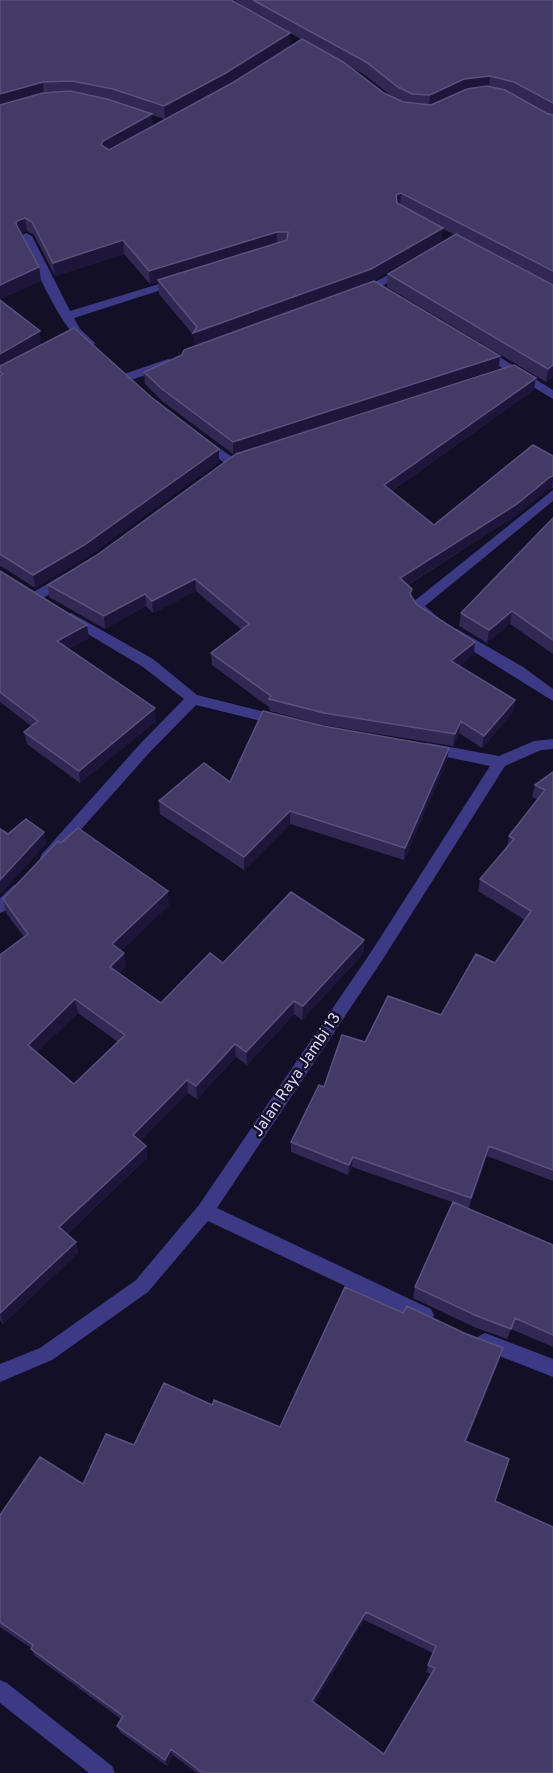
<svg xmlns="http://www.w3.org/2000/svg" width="553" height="1773" viewBox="0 0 553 1773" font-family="Overpass,sans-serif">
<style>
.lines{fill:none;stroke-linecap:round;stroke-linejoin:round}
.minor{fill:#3d3a85;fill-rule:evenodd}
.wall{fill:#312854;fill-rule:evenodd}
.shaded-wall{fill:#1d163a}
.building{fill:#433a66;stroke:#5a527e;stroke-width:1.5;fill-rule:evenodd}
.labels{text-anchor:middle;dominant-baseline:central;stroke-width:5;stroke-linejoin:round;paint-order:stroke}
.street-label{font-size:16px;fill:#d9d4ff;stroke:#130f26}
</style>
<rect width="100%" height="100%" fill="#130f26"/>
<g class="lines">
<!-- minor -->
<path class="minor" d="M 26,233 L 32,236 L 70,311 L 172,280 L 176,278 L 182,282 L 180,284 L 74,318 L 80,329 L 95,343 L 93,346 L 85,346 C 56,321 38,271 20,236 Z
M 405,267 L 411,270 L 409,272 L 366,294 L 358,294 L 356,291 Z
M 483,347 L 553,390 L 553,399 L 479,354 L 477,351 Z
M 168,359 L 172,360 L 172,366 L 128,381 L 122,377 L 124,374 Z
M 205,438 L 235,459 L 237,462 L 235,465 L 227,465 L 201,445 L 199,442 Z
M 553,490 L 553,501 L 425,606 L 441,620 L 439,623 C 426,627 417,615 411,605 L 413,602 Z
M 66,573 L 73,578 L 71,581 L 40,600 L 30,600 L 28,597 L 30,594 Z
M 71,613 L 153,659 L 197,695 L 281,716 L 288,721 L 281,726 L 196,705 L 150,752 L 52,862 L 42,862 L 40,858 L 42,854 L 140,744 L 184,699 L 143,667 L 66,621 L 64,618 L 66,615 Z
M 457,629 L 523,667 L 553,689 L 553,701 L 452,638 L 450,634 L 452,630 Z
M 553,739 L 553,749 L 541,750 L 505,766 L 383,959 L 217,1208 L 431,1309 L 434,1315 L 431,1321 L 425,1323 L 419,1321 L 208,1221 L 148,1292 L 52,1360 L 0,1382 L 0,1364 L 40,1348 L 136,1280 L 199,1205 L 373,949 L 490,766 L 428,753 L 423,752 L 421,748 L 423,744 L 428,743 L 499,756 L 534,741 Z
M 19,883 L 24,885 L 27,889 C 22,898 10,910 0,913 L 0,898 L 14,885 Z
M 485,1333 L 553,1359 L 553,1377 L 479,1348 L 476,1342 L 479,1336 Z
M 0,1680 L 7,1683 L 112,1766 L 115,1773 L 89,1773 L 0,1703 Z"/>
</g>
<!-- wall -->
<path class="wall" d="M 0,0 L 244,7 L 234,0 L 553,0 L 553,377 L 546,382 L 387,287 L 388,274 L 455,235 L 443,229 L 441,241 L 370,282 L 194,346 L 194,336 L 159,294 L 158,282 L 150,284 L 124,254 L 55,276 L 34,235 L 27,231 L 21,233 L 39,267 L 41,281 L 0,299 ZM 290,33 L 302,40 L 224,87 L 290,46 ZM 350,67 L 365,75 L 393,97 L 384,93 ZM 152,115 L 164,119 L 152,126 Z
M 0,300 L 41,344 L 25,354 L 151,397 L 219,449 L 219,462 L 86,558 L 35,588 L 1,566 L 0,567 Z
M 499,368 L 233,454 L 162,401 L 145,384 L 144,372 Z
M 534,390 L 392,491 L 434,525 L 553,456 L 553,488 L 548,489 L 515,516 L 408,585 L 412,597 L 417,605 L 474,654 L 459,666 L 515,700 L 513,712 L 482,748 L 459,733 L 453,746 L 323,725 L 270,711 L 269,707 L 212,665 L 211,653 L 242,630 L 196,591 L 153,613 L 146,606 L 105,629 L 49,597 L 48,585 Z
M 553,518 L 553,654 L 510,624 L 487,643 L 459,626 L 461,613 Z
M 0,571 L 89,638 L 68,649 L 156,721 L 80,783 L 27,744 L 24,732 L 31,726 L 0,702 Z
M 449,748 L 447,761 L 404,860 L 290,824 L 244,870 L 160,814 L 159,801 L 230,782 Z
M 553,772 L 553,1181 L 487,1156 L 469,1208 L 352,1167 L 348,1175 L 291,1152 L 291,1142 L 324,1087 L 365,1042 L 441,1015 L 495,963 L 525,920 L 478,891 L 480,879 L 507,848 L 509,836 L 537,799 L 532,797 L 535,785 Z
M 3,899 L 169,905 L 121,951 L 126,966 L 119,973 L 161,1003 L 223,963 L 364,940 L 363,954 L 302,1020 L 294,1014 L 247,1065 L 236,1057 L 197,1099 L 188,1093 L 140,1141 L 146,1146 L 147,1158 L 67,1234 L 76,1242 L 78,1253 L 3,1324 L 0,1320 L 0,955 L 24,937 L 6,913 ZM 78,1013 L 118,1042 L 74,1084 L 36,1052 Z
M 553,1245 L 553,1347 L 511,1329 L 507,1339 L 474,1327 L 413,1298 L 415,1287 Z
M 500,1359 L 466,1442 L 495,1501 L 553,1773 L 197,1773 L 173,1755 L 167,1766 L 120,1732 L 117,1726 L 121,1719 L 35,1656 L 31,1648 L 0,1627 L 0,1515 L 83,1484 L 134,1445 L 212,1405 L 280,1427 ZM 364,1620 L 433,1653 L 426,1672 L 431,1674 L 384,1754 L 315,1703 Z"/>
<!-- shaded-wall -->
<path class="shaded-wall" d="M 290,33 L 290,46 L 224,87 L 165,120 L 164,106 Z
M 490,76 L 489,89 L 429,109 L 430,95 L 464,79 Z
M 43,82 L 44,96 L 0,108 L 0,94 Z
M 152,114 L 153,127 L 102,159 L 101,145 L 103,141 Z
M 401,193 L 400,207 L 395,209 L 396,195 Z
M 25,218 L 27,231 L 19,234 L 16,224 L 17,221 Z
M 443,228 L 441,241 L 370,282 L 194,346 L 193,333 Z
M 277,232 L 277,245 L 150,284 L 149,271 Z
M 123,240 L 124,254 L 55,276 L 53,263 Z
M 39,267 L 41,281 L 0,299 L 0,285 Z
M 40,331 L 41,344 L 0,368 L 0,354 Z
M 500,356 L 499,368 L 233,454 L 233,442 Z
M 553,365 L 553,377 L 546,382 L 548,369 Z
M 536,378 L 534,390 L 383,497 L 384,485 Z
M 219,449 L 219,462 L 86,558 L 35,588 L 33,575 Z
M 553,476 L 552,488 L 548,489 L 515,516 L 399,590 L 400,578 L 550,477 Z
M 195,579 L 196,591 L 153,613 L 152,601 Z
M 145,594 L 146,606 L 105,629 L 104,616 Z
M 512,611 L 510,624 L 487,643 L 489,630 Z
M 87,625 L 89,638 L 59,654 L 57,641 Z
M 475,642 L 474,654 L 450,673 L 451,661 Z
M 515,700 L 513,712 L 482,748 L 484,736 Z
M 155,708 L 156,721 L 80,783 L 79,771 Z
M 461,721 L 459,733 L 453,746 L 455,734 Z
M 449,748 L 447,761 L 404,860 L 405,848 Z
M 290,811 L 290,824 L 244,870 L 244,857 Z
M 44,832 L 46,844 L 0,895 L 0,880 Z
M 168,891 L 169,905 L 114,958 L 112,944 Z
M 364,940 L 363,954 L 302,1020 L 303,1006 Z
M 124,953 L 126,966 L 112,980 L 110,967 Z
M 75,999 L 78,1013 L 31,1058 L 28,1045 Z
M 294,1001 L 294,1014 L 247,1065 L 246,1052 Z
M 235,1044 L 236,1057 L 197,1099 L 196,1086 Z
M 187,1080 L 188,1093 L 135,1147 L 133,1135 Z
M 146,1146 L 147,1158 L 62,1238 L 59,1227 Z
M 489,1146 L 487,1156 L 469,1208 L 471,1198 Z
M 353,1157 L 352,1167 L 348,1175 L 349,1165 Z
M 76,1242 L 78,1253 L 3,1324 L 0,1313 Z
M 503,1348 L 500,1359 L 463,1451 L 465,1441 Z
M 366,1612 L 364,1620 L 312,1708 L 312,1701 Z
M 171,1749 L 173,1755 L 167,1766 L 165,1760 Z"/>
<!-- building -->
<path class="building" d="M 0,0 L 231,0 L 290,33 L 224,74 L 164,106 L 113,89 L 72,81 L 43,82 L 0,94 Z
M 253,0 L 553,0 L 553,103 L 514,82 L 490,76 L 464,79 L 430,95 L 412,94 L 398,87 L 366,62 Z
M 302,39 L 343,62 L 384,93 L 403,102 L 431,105 L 467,89 L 487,86 L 505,90 L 546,113 L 553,115 L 553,271 L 401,193 L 396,195 L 397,203 L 443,228 L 371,269 L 193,333 L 197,327 L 158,280 L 287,240 L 288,232 L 277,232 L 149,271 L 123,240 L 53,263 L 32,222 L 25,218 L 17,221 L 16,224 L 39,267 L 0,285 L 0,105 L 43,93 L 70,91 L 107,99 L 152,114 L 103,141 L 101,145 L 109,150 L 234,82 Z
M 456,234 L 553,285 L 553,365 L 548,369 L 388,274 Z
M 374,281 L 500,356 L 233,442 L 162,389 L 144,372 L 182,355 L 184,350 Z
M 0,300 L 40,331 L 0,354 Z
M 74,328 L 151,397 L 219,449 L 84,545 L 33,575 L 0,554 L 0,376 L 3,374 L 0,372 L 0,366 Z
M 514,365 L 536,378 L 384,485 L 434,525 L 533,445 L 553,456 L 553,476 L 550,477 L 517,504 L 400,578 L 412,589 L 410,594 L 417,605 L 475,642 L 451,661 L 515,700 L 484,736 L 461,721 L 455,734 L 324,713 L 269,699 L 271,696 L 211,653 L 249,624 L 195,579 L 152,601 L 145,594 L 104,616 L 48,585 L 97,555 L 236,454 Z
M 553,518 L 553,640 L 512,611 L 489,630 L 461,613 Z
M 0,571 L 87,625 L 57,641 L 155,708 L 79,771 L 24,732 L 38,721 L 0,692 Z
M 263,711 L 323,726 L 449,748 L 405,848 L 290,811 L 244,857 L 159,801 L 204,763 L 230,782 Z
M 553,772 L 553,1170 L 489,1146 L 471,1198 L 353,1157 L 349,1165 L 291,1142 L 319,1085 L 324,1087 L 342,1035 L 365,1042 L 388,996 L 441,1015 L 476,954 L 495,963 L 531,911 L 480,879 L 514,839 L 509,836 L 545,790 L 535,785 Z
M 26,819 L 44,832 L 0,880 L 0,829 L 8,834 Z
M 78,828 L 168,891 L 112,944 L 124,953 L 110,967 L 161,1003 L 210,953 L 223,963 L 291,892 L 364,940 L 303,1006 L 294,1001 L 246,1052 L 235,1044 L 196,1086 L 187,1080 L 133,1135 L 146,1146 L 59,1227 L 76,1242 L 0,1313 L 0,955 L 28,934 L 3,899 L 58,841 L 61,843 ZM 75,999 L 125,1035 L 74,1084 L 28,1045 Z
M 453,1202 L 553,1245 L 553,1335 L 515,1318 L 511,1329 L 477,1316 L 415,1287 Z
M 345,1287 L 403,1313 L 407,1306 L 464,1333 L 503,1348 L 465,1441 L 509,1459 L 495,1501 L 553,1527 L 553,1773 L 203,1773 L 171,1749 L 165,1760 L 117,1726 L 123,1716 L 31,1649 L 33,1645 L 0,1622 L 0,1515 L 40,1457 L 83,1484 L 106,1434 L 134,1445 L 164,1383 L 212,1405 L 214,1400 L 280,1427 ZM 366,1612 L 436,1646 L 428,1665 L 435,1668 L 384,1754 L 312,1701 Z"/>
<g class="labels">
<!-- street labels -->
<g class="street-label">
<text transform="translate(297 1075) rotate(-56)">Jalan Raya Jambi 13</text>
</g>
</g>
</svg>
